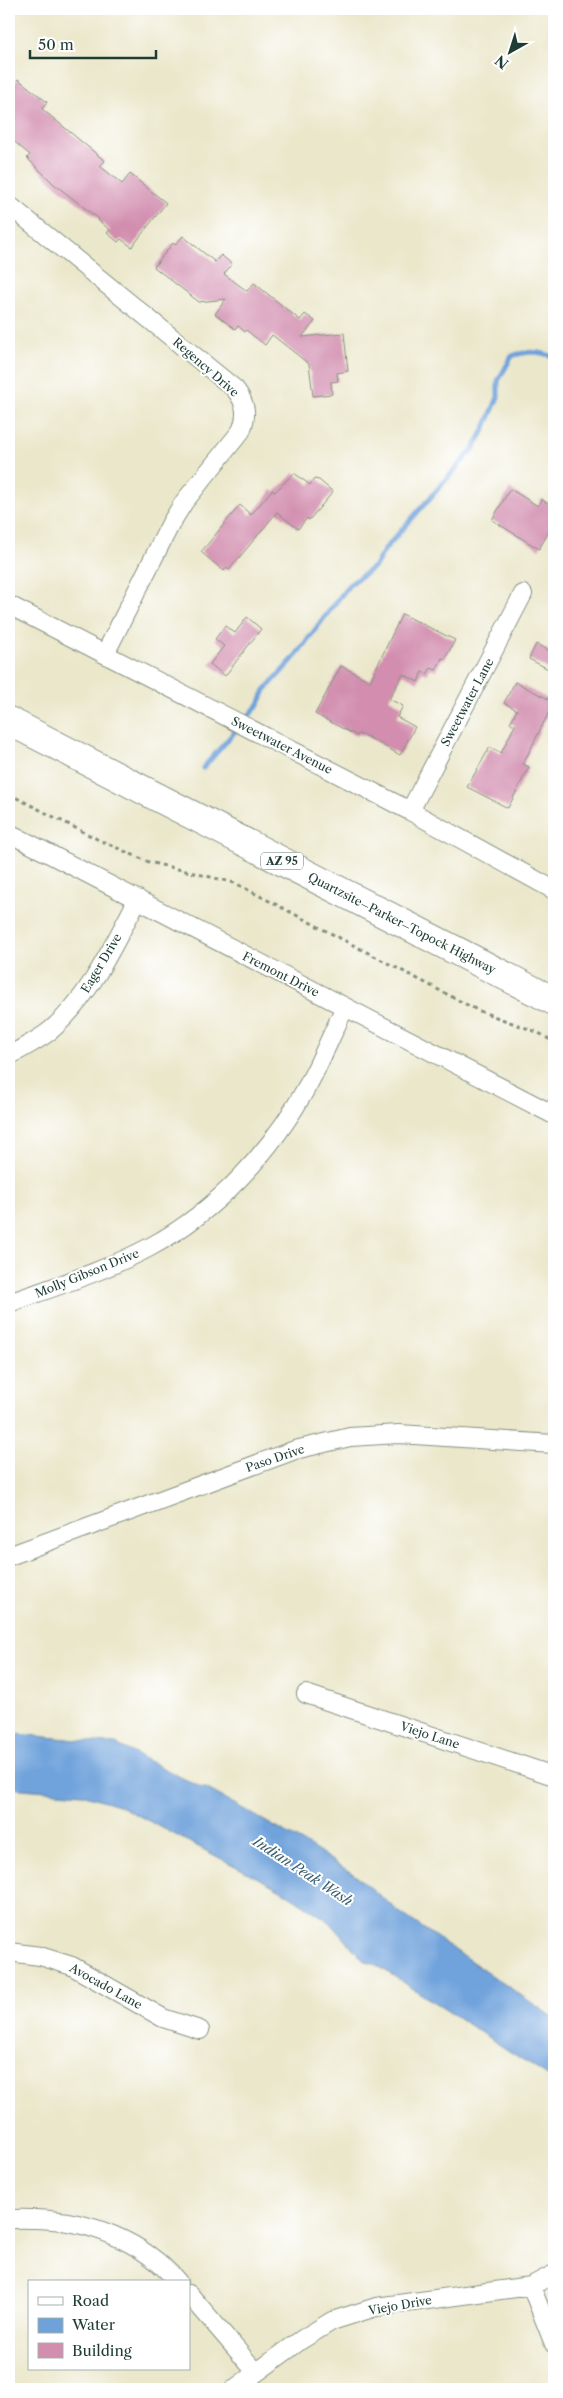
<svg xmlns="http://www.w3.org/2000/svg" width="563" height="2398" viewBox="0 0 563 2398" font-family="'Libre Caslon Text',serif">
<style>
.water{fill:#6fa2db;stroke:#477088}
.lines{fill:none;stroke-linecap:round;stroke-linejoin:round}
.stream{stroke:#6fa2db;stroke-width:5}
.building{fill:#d28daf}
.street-casing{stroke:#859280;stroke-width:20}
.highway-casing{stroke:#859280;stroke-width:30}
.path{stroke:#859280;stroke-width:3;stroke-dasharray:4 4;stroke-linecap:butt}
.street{stroke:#fff;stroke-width:18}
.highway{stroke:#fff;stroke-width:28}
.labels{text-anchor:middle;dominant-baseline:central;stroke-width:4;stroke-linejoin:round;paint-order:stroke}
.shield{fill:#fff;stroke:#627771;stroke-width:1}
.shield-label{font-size:11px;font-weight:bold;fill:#1f3d34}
.street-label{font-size:12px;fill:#1f3d34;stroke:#fff}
.water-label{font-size:14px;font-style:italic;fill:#3b606e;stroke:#fff}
</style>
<rect width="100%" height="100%" fill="#fff"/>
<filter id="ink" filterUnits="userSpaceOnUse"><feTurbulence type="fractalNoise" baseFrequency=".02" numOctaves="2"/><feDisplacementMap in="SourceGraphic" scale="10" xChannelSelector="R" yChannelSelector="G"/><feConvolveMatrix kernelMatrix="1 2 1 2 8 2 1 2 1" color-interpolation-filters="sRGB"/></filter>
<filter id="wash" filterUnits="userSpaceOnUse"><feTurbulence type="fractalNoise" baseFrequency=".0096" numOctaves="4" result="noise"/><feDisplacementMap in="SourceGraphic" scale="20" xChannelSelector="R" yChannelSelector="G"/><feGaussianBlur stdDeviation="1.12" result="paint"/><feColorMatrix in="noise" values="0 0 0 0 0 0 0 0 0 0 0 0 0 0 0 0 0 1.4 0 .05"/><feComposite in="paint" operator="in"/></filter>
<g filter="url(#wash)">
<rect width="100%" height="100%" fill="#ebe7cb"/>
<!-- water -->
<path class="water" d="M 9,1733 L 116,1744 L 202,1788 L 206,1788 L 311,1847 L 358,1877 L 398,1911 L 554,2018 L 554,2083 L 549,2077 L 375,1964 L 363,1960 L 330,1922 L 281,1890 L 118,1805 L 82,1794 L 9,1788 Z"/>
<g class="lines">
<!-- stream -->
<path class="stream" d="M 203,768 L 259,704 L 265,690 L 293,659 L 349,585 L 375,566 L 385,549 L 474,448 L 484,430 L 498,397 L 498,381 L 512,356 C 527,351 539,351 554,357"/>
</g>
<g id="blocks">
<!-- building -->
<path class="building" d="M 9,78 L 15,82 L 18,79 L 47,102 L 42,109 L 105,161 L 100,166 L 122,184 L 130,174 L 166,203 L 132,247 L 121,239 L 118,242 L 107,233 L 110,230 L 98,220 L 99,219 L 54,184 L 27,158 L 30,155 L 9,137 Z
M 183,236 L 215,262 L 221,255 L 232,264 L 224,274 L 247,291 L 254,283 L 300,320 L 305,314 L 315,321 L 302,337 L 344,333 L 348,371 L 337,373 L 338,381 L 331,382 L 332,394 L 313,396 L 309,364 L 272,335 L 265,345 L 246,330 L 245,332 L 238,326 L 235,329 L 215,314 L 226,299 L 199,302 L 154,267 L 173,243 L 175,245 Z
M 294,473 L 310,485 L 314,479 L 319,480 L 333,492 L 309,520 L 307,518 L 298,529 L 277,512 L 229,570 L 226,568 L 224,571 L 201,552 L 240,505 L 251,515 L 272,490 L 275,492 Z
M 510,489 L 538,506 L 541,499 L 554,507 L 554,523 L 539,549 L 492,520 Z
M 402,614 L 455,640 L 445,659 L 442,658 L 436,670 L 431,668 L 427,674 L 422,672 L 418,682 L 403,674 L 389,699 L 403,706 L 397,717 L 415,727 L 400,755 L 366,736 L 358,734 L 357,736 L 315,714 L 341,666 L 370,681 Z
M 247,617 L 261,629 L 225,676 L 210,664 L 224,646 L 215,639 L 225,626 L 235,633 Z
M 536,644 L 554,653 L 554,672 L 529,659 Z
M 515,682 L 554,702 L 523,764 L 529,767 L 508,808 L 467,787 L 490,747 L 501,753 L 515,725 L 510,723 L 517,710 L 504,703 Z"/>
</g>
</g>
<g filter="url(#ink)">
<use href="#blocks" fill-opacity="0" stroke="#859280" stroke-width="1"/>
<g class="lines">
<defs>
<path id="street" d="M 9,205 L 235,389 C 246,403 248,414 241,431 L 184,502 L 171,523 L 105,654
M 9,605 L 410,811 L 554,890
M 410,811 L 523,594
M 9,833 L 554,1115
M 9,1056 C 22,1048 39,1040 51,1030 C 91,996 113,945 138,899
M 9,1303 C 56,1286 105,1271 150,1247 C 217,1211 273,1150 309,1083 C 322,1058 333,1032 345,1007
M 9,1556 L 295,1450 L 350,1437 L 399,1434 L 554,1444
M 306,1694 L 554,1776
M 9,1952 L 40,1956 L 72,1966 L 163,2018 L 200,2030
M 9,2220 C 17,2218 27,2219 35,2219 C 89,2220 143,2241 178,2282
M 531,2286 L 554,2344
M 189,2294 L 256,2372
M 234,2389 L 301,2340 L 332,2321 L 376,2307 L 531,2286 L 554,2274"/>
<path id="highway" d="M 9,721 L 554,1001"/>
</defs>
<!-- street casing -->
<use href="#street" class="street-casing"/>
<!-- highway casing -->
<use href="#highway" class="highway-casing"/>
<!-- path -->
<path class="path" d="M 9,794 L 97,839 L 149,862 L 235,883 L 477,1010 L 537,1032 L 554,1042"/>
<!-- street -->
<use href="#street" class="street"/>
<!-- highway -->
<use href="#highway" class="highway"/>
</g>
</g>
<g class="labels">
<!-- shield labels -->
<rect class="shield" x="261" y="852.5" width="42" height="17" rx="4"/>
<g class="shield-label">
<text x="282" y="861">AZ 95</text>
</g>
<!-- street labels -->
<g class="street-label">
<text transform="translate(206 367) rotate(41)">Regency Drive</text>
<text transform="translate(467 702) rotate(-62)">Sweetwater Lane</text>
<text transform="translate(282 745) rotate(27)">Sweetwater Avenue</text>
<text transform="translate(402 923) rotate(27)">Quartzsite–Parker–Topock Highway</text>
<text transform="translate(101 963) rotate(-59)">Eager Drive</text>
<text transform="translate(281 974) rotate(27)">Fremont Drive</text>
<text transform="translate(87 1273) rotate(-22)">Molly Gibson Drive</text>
<text transform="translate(275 1458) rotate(-19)">Paso Drive</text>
<text transform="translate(430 1735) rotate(18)">Viejo Lane</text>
<text transform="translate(106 1986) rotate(29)">Avocado Lane</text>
<text transform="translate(400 2305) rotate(-10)">Viejo Drive</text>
</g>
<!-- water labels -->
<g class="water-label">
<text transform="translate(303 1871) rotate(33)">Indian Peak Wash</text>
</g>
</g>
<!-- margin -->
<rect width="563" height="2398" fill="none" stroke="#fff" stroke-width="30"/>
<!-- legend -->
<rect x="28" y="2280" width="162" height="90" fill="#ffffff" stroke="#a5b1ae"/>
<rect x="38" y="2297" width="25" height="8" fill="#ffffff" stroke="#a5b1ae"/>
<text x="72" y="2306" font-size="15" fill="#1f3d34">Road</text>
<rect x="38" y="2318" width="25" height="15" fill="#6fa2db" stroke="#a5b1ae"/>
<text x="72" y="2330" font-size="15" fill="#1f3d34">Water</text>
<rect x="38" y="2343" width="25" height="15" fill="#d28daf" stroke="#a5b1ae"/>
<text x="72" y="2356" font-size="15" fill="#1f3d34">Building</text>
<!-- north arrow -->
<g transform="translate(510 52) rotate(219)" stroke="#ffffff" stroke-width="4" paint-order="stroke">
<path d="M0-4L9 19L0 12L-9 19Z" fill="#1f3d34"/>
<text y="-8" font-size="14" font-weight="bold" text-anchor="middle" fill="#1f3d34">N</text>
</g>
<!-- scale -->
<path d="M30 50v8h126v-8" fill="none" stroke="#1f3d34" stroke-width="2.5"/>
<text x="38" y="50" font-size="15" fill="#1f3d34" stroke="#ffffff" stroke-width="4" paint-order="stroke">50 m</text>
</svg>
